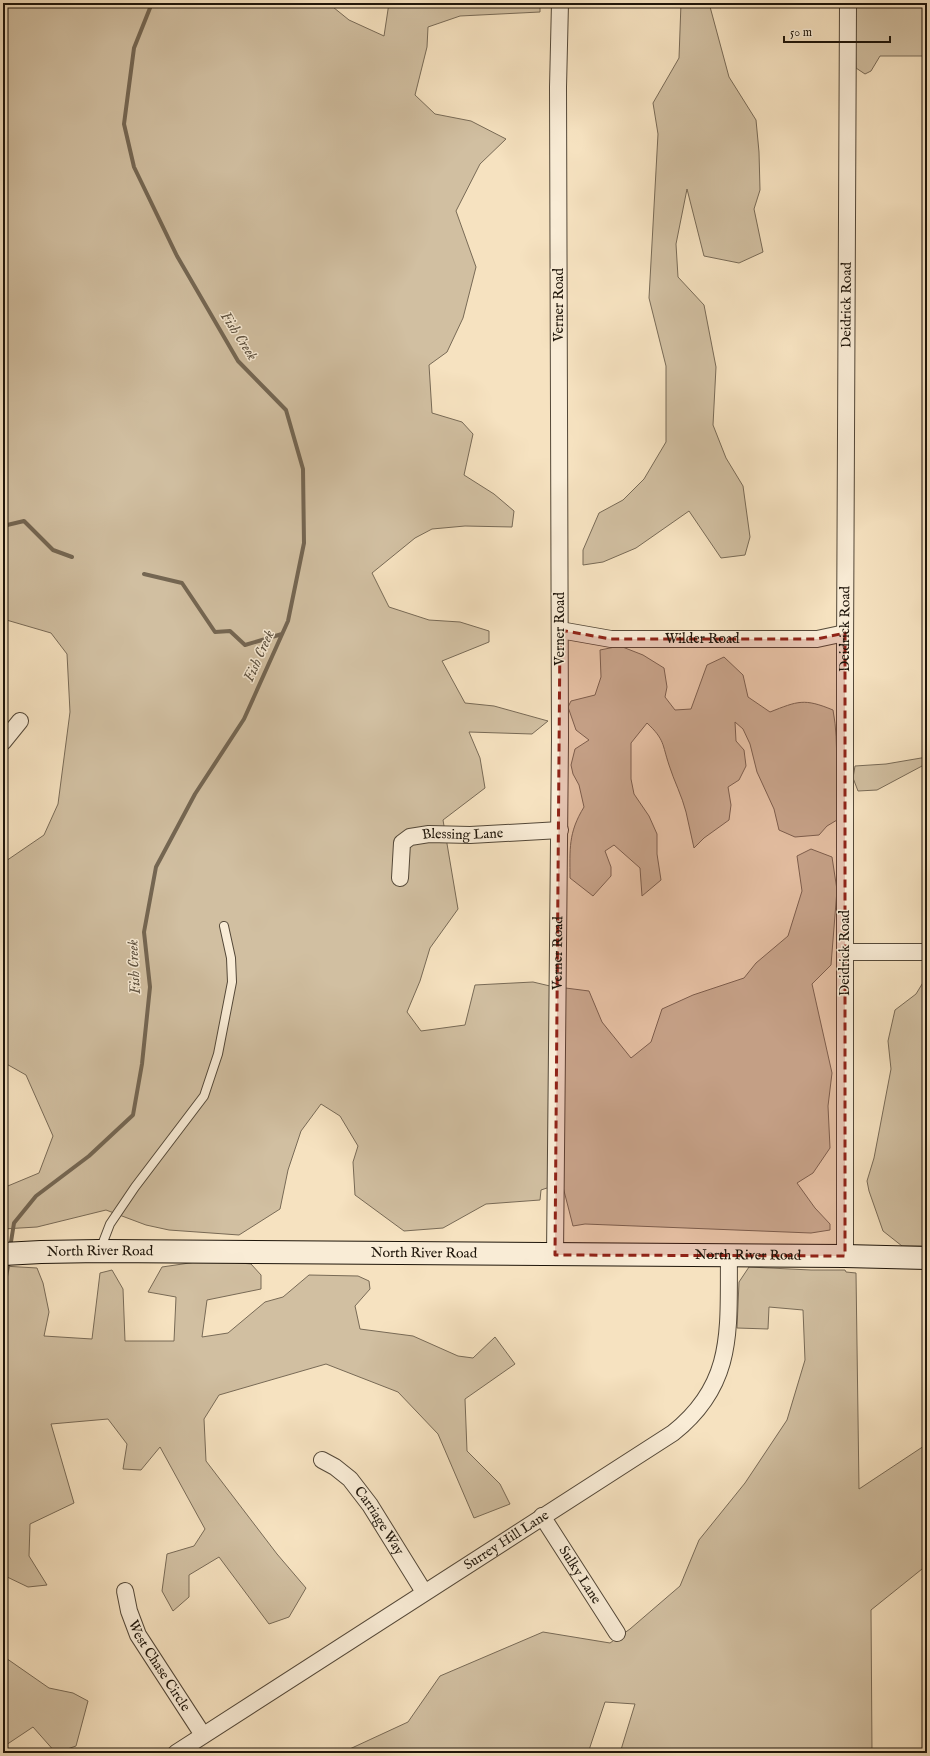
<svg xmlns="http://www.w3.org/2000/svg" width="930" height="1756" viewBox="0 0 930 1756" font-family="'IM FELL English',serif">
<style>
.green{fill:#d1bfa1;stroke:#786a56}
.lines{fill:none;stroke-linecap:round;stroke-linejoin:round}
.stream{stroke:#746652;stroke-width:4}
.lane-casing{stroke:#544838;stroke-width:10}
.street-casing{stroke:#544838;stroke-width:18}
.secondary-casing{stroke:#1e150a;stroke-width:24}
.lane{stroke:#f9ecd6;stroke-width:8}
.street{stroke:#f9ecd6;stroke-width:16}
.secondary{stroke:#f9ecd6;stroke-width:22}
.marked{fill:#8f2418;fill-opacity:0.2;stroke:#8f2418;stroke-width:3;stroke-dasharray:8 5;stroke-linejoin:round}
.labels{text-anchor:middle;dominant-baseline:central;stroke-width:3;stroke-linejoin:round;paint-order:stroke}
.street-label{font-size:14px;fill:#1e150a;stroke:#f9ecd6}
.water-label{font-size:15px;font-style:italic;fill:#5e5240;stroke:#f9ecd6}
</style>
<rect width="100%" height="100%" fill="#f6e2c0"/>
<filter id="stains"><feTurbulence type="fractalNoise" baseFrequency=".005" numOctaves="4"/><feColorMatrix values="0 0 0 0 .2 0 0 0 0 .09 0 0 0 0 .02 0 0 0 .5 -.17"/></filter>
<radialGradient id="worn" r=".72"><stop offset=".6" stop-color="#630" stop-opacity="0"/><stop offset="1" stop-color="#630" stop-opacity=".3"/></radialGradient>
<!-- green -->
<path class="green" d="M 3,3 L 328,3 L 349,20 L 384,36 L 389,3 L 540,3 L 540,12 L 460,16 L 428,27 L 427,47 L 415,95 L 435,114 L 471,121 L 506,139 L 480,164 L 456,211 L 476,267 L 463,318 L 447,352 L 429,365 L 432,413 L 462,422 L 473,434 L 464,475 L 494,494 L 514,511 L 512,527 L 465,526 L 432,529 L 415,538 L 372,573 L 389,607 L 429,620 L 460,622 L 489,631 L 489,642 L 442,661 L 465,703 L 494,706 L 548,721 L 532,734 L 469,732 L 480,758 L 485,788 L 443,820 L 458,909 L 430,948 L 420,981 L 407,1012 L 421,1031 L 465,1025 L 475,985 L 533,982 L 550,986 L 589,991 L 602,1022 L 631,1058 L 651,1042 L 662,1009 L 693,995 L 744,978 L 756,963 L 788,936 L 802,891 L 797,856 L 811,849 L 832,857 L 837,890 L 831,965 L 812,984 L 832,1073 L 828,1106 L 830,1148 L 813,1173 L 797,1183 L 815,1208 L 830,1224 L 830,1230 L 811,1233 L 585,1224 L 573,1226 L 562,1183 L 541,1190 L 540,1200 L 486,1204 L 443,1228 L 404,1231 L 355,1195 L 353,1162 L 358,1146 L 340,1116 L 321,1104 L 301,1131 L 288,1170 L 280,1209 L 239,1235 L 169,1230 L 146,1225 L 106,1210 L 37,1227 L 3,1229 L 3,1188 L 39,1173 L 53,1136 L 26,1075 L 3,1062 L 3,863 L 44,835 L 58,804 L 70,712 L 67,654 L 51,633 L 3,619 Z
M 681,3 L 709,3 L 729,77 L 756,120 L 759,152 L 760,190 L 754,209 L 763,252 L 739,263 L 704,256 L 687,189 L 676,244 L 678,277 L 704,305 L 716,367 L 713,425 L 726,458 L 743,486 L 750,537 L 745,555 L 721,558 L 689,511 L 636,548 L 603,562 L 583,565 L 583,550 L 599,513 L 623,500 L 644,479 L 666,442 L 666,366 L 649,298 L 658,134 L 653,103 L 679,58 Z
M 854,3 L 927,3 L 927,56 L 880,56 L 871,71 L 865,74 L 856,68 Z
M 620,646 L 643,655 L 664,668 L 667,687 L 665,697 L 675,710 L 691,709 L 707,665 L 724,657 L 743,675 L 748,697 L 770,712 C 798,701 804,698 833,710 C 840,745 833,782 842,817 L 827,826 L 819,835 L 795,837 L 779,830 L 774,809 L 757,772 L 750,744 L 743,729 L 735,722 L 736,741 L 744,750 L 746,766 L 739,780 L 728,787 L 731,805 L 729,820 L 704,838 L 694,848 C 691,836 689,824 686,812 C 682,796 674,781 669,765 C 662,744 665,740 647,723 L 631,743 L 631,779 L 634,794 L 649,816 L 657,834 L 657,854 L 661,880 L 642,896 L 640,868 L 614,845 L 605,851 L 611,867 L 611,876 L 593,896 L 570,878 C 570,849 568,833 584,807 L 579,785 L 573,774 L 571,765 L 575,749 L 589,740 L 576,730 L 568,707 L 571,701 L 595,695 L 601,677 L 600,650 Z
M 927,757 L 927,766 L 922,766 L 877,790 L 858,791 L 853,778 L 855,766 L 886,764 Z
M 927,976 L 927,1246 L 902,1246 L 883,1231 L 869,1191 L 867,1181 L 874,1158 L 891,1069 L 888,1041 L 895,1010 L 916,994 Z
M 203,1261 L 230,1262 L 251,1264 L 261,1275 L 261,1289 L 207,1300 L 202,1337 L 228,1333 L 265,1302 L 283,1297 L 309,1275 L 358,1276 L 369,1281 L 370,1289 L 355,1306 L 360,1329 L 413,1336 L 458,1356 L 473,1358 L 495,1337 L 515,1364 L 465,1399 L 467,1451 L 500,1484 L 510,1504 L 474,1518 L 438,1434 L 398,1392 L 326,1364 L 219,1395 L 204,1419 L 206,1461 L 277,1554 L 306,1588 L 289,1617 L 269,1624 L 219,1557 L 189,1575 L 189,1597 L 173,1611 L 162,1591 L 167,1554 L 194,1546 L 205,1529 L 160,1447 L 141,1470 L 123,1469 L 127,1444 L 108,1419 L 51,1424 L 74,1503 L 30,1524 L 29,1556 L 47,1585 L 28,1587 L 3,1575 L 3,1266 L 37,1268 L 43,1283 L 49,1312 L 44,1336 L 92,1339 L 100,1273 L 112,1270 L 123,1289 L 125,1341 L 174,1341 L 176,1297 L 148,1292 L 162,1267 Z
M 749,1267 L 811,1270 L 845,1270 L 846,1272 L 856,1273 L 859,1489 L 927,1444 L 927,1565 L 871,1610 L 872,1753 L 620,1753 L 635,1704 L 605,1702 L 588,1753 L 341,1753 L 408,1722 L 440,1676 L 543,1632 L 610,1643 L 630,1629 L 680,1586 L 699,1540 L 745,1483 L 787,1420 L 805,1360 L 803,1310 L 769,1307 L 768,1329 L 737,1328 L 739,1282 Z
M 3,1656 L 49,1688 L 73,1693 L 88,1701 L 76,1746 L 56,1753 L 33,1727 L 3,1747 Z"/>
<g class="lines">
<!-- stream -->
<path class="stream" d="M 3,526 L 24,521 L 53,550 L 72,557
M 144,574 L 182,583 L 215,632 L 230,631 L 245,645 L 282,634
M 10,1248 L 14,1223 L 36,1196 L 89,1156 L 133,1115 L 142,1064 L 150,987 L 144,932 L 156,867 L 195,794 L 244,719 L 288,621 L 304,543 L 303,469 L 286,410 L 238,361 L 177,256 L 134,167 L 124,124 L 134,48 L 152,3
M 3,1292 L 9,1261"/>
<defs>
<path id="lane" d="M 100,1250 L 110,1224 L 135,1187 L 204,1096 L 218,1054 L 232,982 L 231,958 L 224,926"/>
<g id="street">
<path id="s1" d="M 560,630 L 611,639 L 817,639 L 845,633"/>
<path d="M 3,742 L 20,721"/>
<path id="s2" d="M 400,878 L 402,843 L 410,837 L 429,834 L 470,835 L 560,830"/>
<path d="M 845,952 L 927,952"/>
<path id="s3" d="M 555,1255 L 560,739 L 558,87 L 560,3"/>
<path id="s4" d="M 845,1256 L 845,650 L 848,3"/>
<path id="s5" d="M 322,1460 L 335,1467 L 350,1479 L 370,1505 L 424,1592"/>
<path id="s6" d="M 542,1516 L 617,1633"/>
<path id="s7" d="M 125,1591 L 129,1611 L 138,1635 L 203,1735"/>
<path id="s8" d="M 176,1753 L 673,1433 C 736,1383 728,1328 729,1255"/>
</g>
<g id="secondary">
<path id="s9" d="M 3,1254 L 41,1252 L 100,1251 L 845,1256 L 927,1258"/>
</g>
</defs>
<!-- lane casing -->
<use href="#lane" class="lane-casing"/>
<!-- street casing -->
<use href="#street" class="street-casing"/>
<!-- secondary casing -->
<use href="#secondary" class="secondary-casing"/>
<!-- lane -->
<use href="#lane" class="lane"/>
<!-- street -->
<use href="#street" class="street"/>
<!-- secondary -->
<use href="#secondary" class="secondary"/>
</g>
<!-- marked area -->
<path class="marked" d="M 560,630 L 611,639 L 817,639 L 845,633 L 845,1256 L 555,1255 Z"/>
<g class="labels">
<!-- street labels -->
<g class="street-label">
<text transform="translate(559 305) rotate(-90)">Verner Road</text>
<text stroke="none"><textPath href="#s4" startOffset="951">Deidrick Road</textPath></text>
<text transform="translate(560 629) rotate(-90)">Verner Road</text>
<text stroke="none"><textPath href="#s4" startOffset="627">Deidrick Road</textPath></text>
<text stroke="none"><textPath href="#s1" startOffset="143">Wilder Road</textPath></text>
<text stroke="none"><textPath href="#s2" startOffset="98">Blessing Lane</textPath></text>
<text stroke="none"><textPath href="#s3" startOffset="302">Verner Road</textPath></text>
<text transform="translate(845 953) rotate(-90)">Deidrick Road</text>
<text stroke="none"><textPath href="#s9" startOffset="97">North River Road</textPath></text>
<text stroke="none"><textPath href="#s9" startOffset="421">North River Road</textPath></text>
<text stroke="none"><textPath href="#s9" startOffset="745">North River Road</textPath></text>
<text stroke="none"><textPath href="#s5" startOffset="85">Carriage Way</textPath></text>
<text stroke="none"><textPath href="#s8" startOffset="393">Surrey Hill Lane</textPath></text>
<text stroke="none"><textPath href="#s6" startOffset="70">Sulky Lane</textPath></text>
<text stroke="none"><textPath href="#s7" startOffset="83">West Chase Circle</textPath></text>
</g>
<!-- water labels -->
<g class="water-label">
<text transform="translate(239 336) rotate(57)">Fish Creek</text>
<text transform="translate(259 656) rotate(-66)">Fish Creek</text>
<text transform="translate(134 967) rotate(-93)">Fish Creek</text>
</g>
</g>
<!-- margin -->
<rect width="930" height="1756" fill="none" stroke="#f6e2c0" stroke-width="16"/>
<rect x="4" y="4" width="922" height="1748" fill="none" stroke="#1e150a" stroke-width="2"/>
<rect x="8" y="8" width="914" height="1740" fill="none" stroke="#1e150a"/>
<!-- scale -->
<path d="M784 36v6h106v-6" fill="none" stroke="#1e150a" stroke-width="2"/>
<text x="790" y="36" font-size="12" fill="#1e150a" stroke="#f9ecd6" stroke-width="3" paint-order="stroke">50 m</text>
<rect width="100%" height="100%" filter="url(#stains)"/>
<rect width="100%" height="100%" fill="url(#worn)"/>
</svg>
